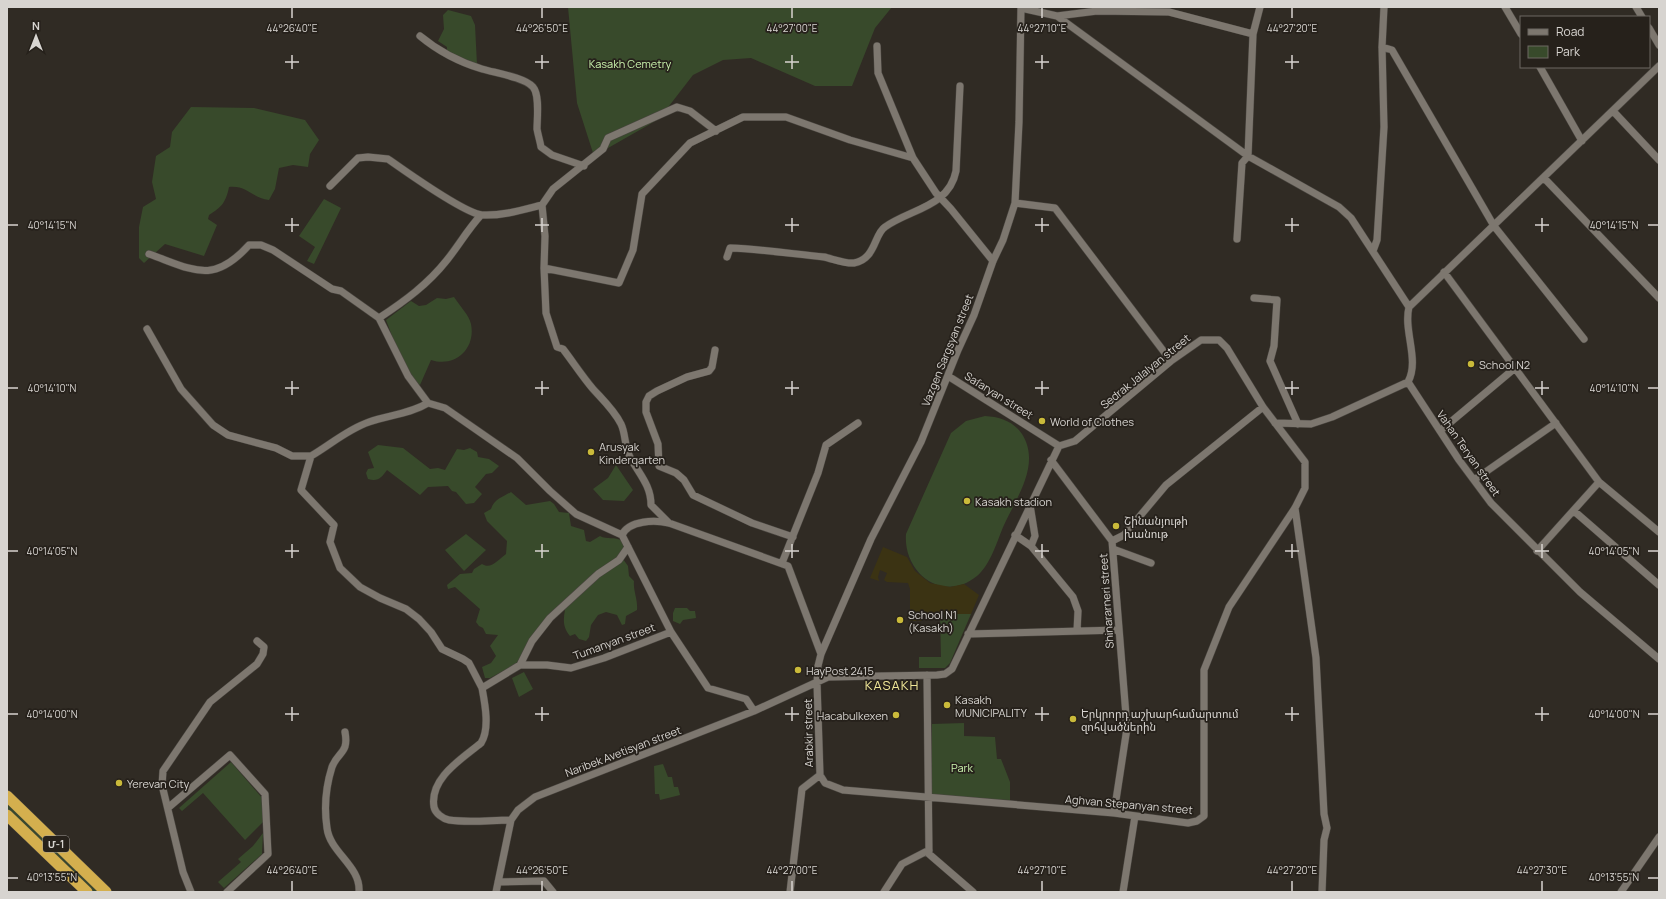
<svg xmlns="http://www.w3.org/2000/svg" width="1666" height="899" viewBox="0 0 1666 899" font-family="Manrope,'Noto Sans Armenian',sans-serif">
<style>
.green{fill:#384a2b}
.sand{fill:#3b3313}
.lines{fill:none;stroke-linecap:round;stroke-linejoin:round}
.minor-casing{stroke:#4a4640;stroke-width:8}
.highway-casing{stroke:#4a4640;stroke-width:12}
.minor{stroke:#7d776f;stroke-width:7}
.highway{stroke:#d4af4e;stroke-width:11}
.ticks{fill:none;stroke:#d7d4d0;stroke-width:1.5}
.poi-dot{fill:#caba3a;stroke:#26211b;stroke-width:1.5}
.labels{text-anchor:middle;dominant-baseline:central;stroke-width:3.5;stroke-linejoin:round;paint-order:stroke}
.shield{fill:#26211b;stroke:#a29e9a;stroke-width:1}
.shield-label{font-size:10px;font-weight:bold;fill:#d7d4d0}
.park-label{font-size:11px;fill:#caf3ad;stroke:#26211b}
.street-label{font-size:11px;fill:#d7d4d0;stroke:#26211b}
.poi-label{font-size:11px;fill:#d7d4d0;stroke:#26211b;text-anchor:start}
.quarter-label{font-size:13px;letter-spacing:1px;fill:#f1e898;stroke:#26211b}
.ticks-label{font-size:10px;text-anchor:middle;fill:#d7d4d0;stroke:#26211b;stroke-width:3.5;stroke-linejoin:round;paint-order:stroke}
</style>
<rect width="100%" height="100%" fill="#302b24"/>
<!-- green -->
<path class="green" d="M 568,7 L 892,7 L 875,28 L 852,86 L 815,86 L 751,58 L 723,60 L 693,75 L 659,119 L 594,156 L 577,103 Z
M 448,10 L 471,16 L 475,25 L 477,65 L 447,51 L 447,47 L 438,41 L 444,29 L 443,15 Z
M 191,107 L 254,108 L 305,120 L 319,140 L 310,154 L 308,167 L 293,165 L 279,168 L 275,189 L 269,200 C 252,198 247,185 229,187 C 226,202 222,207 209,215 L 208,219 L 217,225 L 204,256 L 165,244 L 144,263 L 139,258 L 139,227 L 143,207 L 156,199 L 152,182 L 156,156 L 170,147 L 172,132 Z
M 324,199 L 341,208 L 314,264 L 307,261 L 315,247 L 299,236 Z
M 454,297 C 459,305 469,315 471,324 C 476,349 455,368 431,360 L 420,385 C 406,378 392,335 386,320 L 411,301 L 419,306 L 426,305 L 437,298 L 446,299 Z
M 985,416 C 1000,417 1013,421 1022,434 C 1041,464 1017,497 1004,525 C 997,541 991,564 977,576 C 943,604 903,573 906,534 L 951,433 L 966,421 Z
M 378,445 L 403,448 L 430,469 L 438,468 L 445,470 L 457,449 L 464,450 L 470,448 L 477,452 L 478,457 L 489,459 L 499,466 L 492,473 L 486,474 L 475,487 L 482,494 L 474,503 L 466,504 L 456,492 L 452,491 L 448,486 L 428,487 L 420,495 L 387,470 C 381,478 378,482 368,479 L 366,473 L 368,469 L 374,468 L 368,452 Z
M 616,465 L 633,490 L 624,501 L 603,500 L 593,489 L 608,478 Z
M 511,492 L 526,505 L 550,501 L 554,504 L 559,512 L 569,513 L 571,526 L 584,530 L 586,541 L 590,542 L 600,536 C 607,540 615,536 622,541 L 624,549 L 623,559 L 628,566 L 629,576 L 634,581 C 633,591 638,599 637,610 L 626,616 L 625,624 L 622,625 L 617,615 L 606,612 L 598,615 L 591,625 L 589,637 L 586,641 L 579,639 L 575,634 L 570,636 C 563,628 563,620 565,610 L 550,615 L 529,642 L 516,664 L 490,678 L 485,678 L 482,667 L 491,663 L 496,656 L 490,646 L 498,635 L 486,634 L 483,628 L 479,626 L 476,622 L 480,609 L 455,587 L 448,589 L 447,585 L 460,574 L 472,573 L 474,569 L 482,564 C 491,570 499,559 506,554 L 507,541 L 487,521 L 484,513 L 491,509 C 494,499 503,497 511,492 Z
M 466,534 L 486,550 L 464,571 L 445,550 Z
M 675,608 L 687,608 L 690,611 L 695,611 L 696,618 L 683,620 L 680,624 L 673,621 L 673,613 Z
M 940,614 L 971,614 L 950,663 L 945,668 L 919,668 L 919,657 L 941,657 Z
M 524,672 L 533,689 L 519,697 L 512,678 Z
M 964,723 L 964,736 L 995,737 L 997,759 L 1001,759 L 1010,782 L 1010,800 L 930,798 L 932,724 Z
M 231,762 L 263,799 L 264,821 L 245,840 L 203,793 L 182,811 L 179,808 Z
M 663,764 L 668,777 L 672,777 L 674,787 L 678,787 L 680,795 L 660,800 L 659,794 L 655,794 L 654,766 Z
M 7,801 L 101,892 L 93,892 L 7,809 Z
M 263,833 L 262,854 L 224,888 L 218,882 L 241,862 L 238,859 L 253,846 Z"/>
<!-- sand -->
<path class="sand" d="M 883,547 L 907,557 L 915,571 L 930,583 L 950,587 L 964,584 L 979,595 L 971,614 L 923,614 L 922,621 L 910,621 L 910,589 L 908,583 L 887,582 L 884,580 L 887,573 L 880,570 L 878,577 L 879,581 L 870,578 Z"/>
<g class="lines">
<defs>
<path id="minor" d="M 1505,7 L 1521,34
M 1636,7 L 1642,17
M 1021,8 L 1057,16 L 1248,156 L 1339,207 L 1351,218 L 1409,307
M 1057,16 L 1097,11 L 1169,12 L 1253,34
M 1649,28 L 1659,45
M 420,36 C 438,51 459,62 482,69 C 495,73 524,77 533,87 C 540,95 537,119 537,129 C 538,135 540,141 541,147 L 552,155 L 584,166
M 877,46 L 878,73 L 913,158 L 936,193 L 951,209 L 993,261
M 1382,47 L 1392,50 L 1494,226 L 1584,339
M 1540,67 L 1582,141
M 1613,111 L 1659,160
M 1544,178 L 1659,298
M 330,186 L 358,158 L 368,157 L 388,159 C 405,171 464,213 482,215 C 502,216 522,210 542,205 L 553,189 L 603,149 L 608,138 L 677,107 L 690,111 L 716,131
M 1015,203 L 1055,208 L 1171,361
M 542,205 L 545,236 L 544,268 L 546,313 L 557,347 L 563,349 C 573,362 582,376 593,389 C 603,400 614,410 621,424 C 626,434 624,447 631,459 C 640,475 651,486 651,505 L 669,523
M 1237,239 L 1242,163 L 1248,156 L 1253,34 L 1260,7
M 1373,251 L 1377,240 L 1384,127 L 1382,47 L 1384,7
M 149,254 C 194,270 213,285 249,245 L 261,245 L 273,250 L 332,289 L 341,291 L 379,318
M 727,257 L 730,248 C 761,249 793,254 824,257 C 833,259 846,264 854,263 C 876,259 874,234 885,227 C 910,209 949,207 956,171 L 960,86
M 544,268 L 619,283 L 633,250 L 642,194 L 690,143 L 743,117 L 786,117 L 850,140 L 913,158
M 1444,272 L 1599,482 L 1659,532
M 1254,298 L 1277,300 L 1274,346 L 1270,361 L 1298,424
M 147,329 L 181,389 L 213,425 L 228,435 L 276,448 L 292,456 L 311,456
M 715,350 L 712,367 L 709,371 L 687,377 L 657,391 L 649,396 L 646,402 L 646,412 L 658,444 L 659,466 L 676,473 L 684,480 L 693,495 L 752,523 L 793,537
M 948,376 L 1059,446
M 1408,382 C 1420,360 1403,331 1409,307 L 1659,66
M 1408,382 L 1459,460 L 1491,503 L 1580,592 L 1659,659
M 428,403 C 410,414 389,415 369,422 C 348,429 330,445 311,456 L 301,490 L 334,525 L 330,542 L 340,568 L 360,587 L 380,598 L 406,609 L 419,619 L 431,632 L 442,649 L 463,659 L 469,663 L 482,688
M 428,403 L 408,376 L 379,318 C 405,301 428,284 447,260 C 459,245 468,229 481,215
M 428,403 L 445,408 L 517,458 L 550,491 L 576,514 L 622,535
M 1275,423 L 1311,424 L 1332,417 L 1408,382
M 1440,431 L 1515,368
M 1051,460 L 1112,541
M 1474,480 L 1556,423
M 1030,505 L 1035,536 L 1031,546
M 1295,508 L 1316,658 L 1324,814 L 1327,828 L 1324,840 L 1322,892
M 1574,511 L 1659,585
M 622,535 C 629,520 655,520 669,523 L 788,566 L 821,654
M 622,535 L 671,632 L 708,688 L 746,699 L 754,711
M 1015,535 L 1031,546 L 1073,597 L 1078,611 L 1077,631
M 1112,541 L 1127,728 L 1114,813
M 1112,541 L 1124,535 L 1166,485 L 1263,407
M 1113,549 L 1151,563
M 1537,551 L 1599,482
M 782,563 L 818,473 L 826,445 L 858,423
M 968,634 L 1119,630
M 520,665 L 532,641 L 550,618 L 598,574 L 619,560 L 628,547
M 927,675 L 929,854 L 973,892
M 345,732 C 349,754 338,751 332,767 C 326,786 324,808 327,828 C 330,853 361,866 359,892
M 169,807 L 230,755 L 265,794 L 268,854 L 227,892
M 511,820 C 491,820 469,823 449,820 C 443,819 435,813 434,807 C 429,778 463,758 481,743 C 490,729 485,704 482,688 L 520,665 L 547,665 L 571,668 L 604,658 L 671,632
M 498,882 L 544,881 L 553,892
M 191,892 L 183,872 L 162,785 L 163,771 L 210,702 L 257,664 L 263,654 L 264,647 L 257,641
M 496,892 L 511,820 L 518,810 L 535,797 L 754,711 L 828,677 L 937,675 L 945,674 L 952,669 L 1059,446 L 1075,441 L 1171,361 L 1201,340 L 1219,340 L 1227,348 L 1263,407 L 1305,462 L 1305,488 L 1295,508 L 1229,607 L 1204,670 L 1204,816 L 1197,821 L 1188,823 L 1114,813 L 843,790 L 825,783 L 820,775 L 817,683 L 818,666 L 821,654 L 871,539 L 921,442 L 958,350 L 974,315 L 993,261 L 1003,240 L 1015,203 L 1019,122 L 1021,7
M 790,892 L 802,789 L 820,775
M 884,892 L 902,864 L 929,850
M 1123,892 L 1135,816
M 1621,892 L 1659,837"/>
<path id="highway" d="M 7,796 L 106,892
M 7,815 L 87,892"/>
</defs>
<!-- minor casing -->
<use href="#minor" class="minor-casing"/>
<!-- highway casing -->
<use href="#highway" class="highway-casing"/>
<!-- minor -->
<use href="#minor" class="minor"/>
<!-- highway -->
<use href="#highway" class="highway"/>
</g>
<!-- ticks -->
<path class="ticks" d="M 292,8 L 292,18M 542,8 L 542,18M 792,8 L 792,18M 1042,8 L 1042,18M 1292,8 L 1292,18M 292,55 L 292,69M 542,55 L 542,69M 792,55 L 792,69M 1042,55 L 1042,69M 1292,55 L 1292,69M 285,62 L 299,62M 535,62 L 549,62M 785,62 L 799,62M 1035,62 L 1049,62M 1285,62 L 1299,62M 292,218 L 292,232M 542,218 L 542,232M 792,218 L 792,232M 1042,218 L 1042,232M 1292,218 L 1292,232M 1542,218 L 1542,232M 8,225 L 18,225M 285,225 L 299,225M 535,225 L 549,225M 785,225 L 799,225M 1035,225 L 1049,225M 1285,225 L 1299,225M 1535,225 L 1549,225M 1648,225 L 1658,225M 292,381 L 292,395M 542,381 L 542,395M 792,381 L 792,395M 1042,381 L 1042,395M 1292,381 L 1292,395M 1542,381 L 1542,395M 8,388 L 18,388M 285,388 L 299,388M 535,388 L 549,388M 785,388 L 799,388M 1035,388 L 1049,388M 1285,388 L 1299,388M 1535,388 L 1549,388M 1648,388 L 1658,388M 292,544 L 292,558M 542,544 L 542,558M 792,544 L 792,558M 1042,544 L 1042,558M 1292,544 L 1292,558M 1542,544 L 1542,558M 8,551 L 18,551M 285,551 L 299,551M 535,551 L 549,551M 785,551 L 799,551M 1035,551 L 1049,551M 1285,551 L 1299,551M 1535,551 L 1549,551M 1648,551 L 1658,551M 292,707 L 292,721M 542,707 L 542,721M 792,707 L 792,721M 1042,707 L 1042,721M 1292,707 L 1292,721M 1542,707 L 1542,721M 8,714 L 18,714M 285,714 L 299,714M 535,714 L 549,714M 785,714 L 799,714M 1035,714 L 1049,714M 1285,714 L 1299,714M 1535,714 L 1549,714M 1648,714 L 1658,714M 8,878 L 18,878M 1648,878 L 1658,878M 292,881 L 292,891M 542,881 L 542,891M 792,881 L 792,891M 1042,881 L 1042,891M 1292,881 L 1292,891M 1542,881 L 1542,891"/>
<!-- markers -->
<g class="poi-dot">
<circle cx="1471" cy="364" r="4"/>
<circle cx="1042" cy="421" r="4"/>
<circle cx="591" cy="452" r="4"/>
<circle cx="967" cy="501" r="4"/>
<circle cx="1116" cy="526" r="4"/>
<circle cx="900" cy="620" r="4"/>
<circle cx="798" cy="670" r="4"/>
<circle cx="947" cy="705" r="4"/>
<circle cx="896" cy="715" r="4"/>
<circle cx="1073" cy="719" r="4"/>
<circle cx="119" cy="783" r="4"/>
</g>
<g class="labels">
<!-- shield labels -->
<rect class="shield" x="43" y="836" width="26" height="16" rx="3"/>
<g class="shield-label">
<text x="56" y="844">Մ-1</text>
</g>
<!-- park labels -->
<g class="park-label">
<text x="630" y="63">Kasakh Cemetry</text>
<text x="962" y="767">Park</text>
</g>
<!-- street labels -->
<g class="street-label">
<text transform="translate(947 350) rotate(-68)">Vazgen Sargsyan street</text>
<text transform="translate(1145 371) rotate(-39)">Sedrak Jalalyan street</text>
<text transform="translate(999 395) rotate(32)">Safaryan street</text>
<text transform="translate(1469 453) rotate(55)">Vahan Teryan street</text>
<text transform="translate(1106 601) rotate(-94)">Shinararneri street</text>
<text transform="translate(614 641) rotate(-20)">Tumanyan street</text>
<text transform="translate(808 733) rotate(-91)">Arabkir street</text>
<text transform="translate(623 751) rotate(-21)">Naribek Avetisyan street</text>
<text transform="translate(1129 804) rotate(5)">Aghvan Stepanyan street</text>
</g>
<!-- poi labels -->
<g class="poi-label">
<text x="1479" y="364">School N2</text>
<text x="1050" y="421">World of Clothes</text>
<text x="599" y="446">Arusyak<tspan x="599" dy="13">Kinderqarten</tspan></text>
<text x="975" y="501">Kasakh stadion</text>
<text x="1124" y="520">Շինանյութի<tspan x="1124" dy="13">խանութ</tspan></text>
<text x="908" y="614">School N1<tspan x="908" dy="13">(Kasakh)</tspan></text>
<text x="806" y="670">HayPost 2415</text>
<text x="955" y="699">Kasakh<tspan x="955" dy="13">MUNICIPALITY</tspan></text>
<text x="1081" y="713">Երկրորդ աշխարհամարտում<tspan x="1081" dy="13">զոհվածներին</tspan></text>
<text x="888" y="715" text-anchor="end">Hacabulkexen</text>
<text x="127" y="783">Yerevan City</text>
</g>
<!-- quarter labels -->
<g class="quarter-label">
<text x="892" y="685">KASAKH</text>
</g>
</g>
<g class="ticks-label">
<text x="292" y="32">44°26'40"E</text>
<text x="542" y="32">44°26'50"E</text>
<text x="792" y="32">44°27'00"E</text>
<text x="1042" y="32">44°27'10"E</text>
<text x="1292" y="32">44°27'20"E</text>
<text x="52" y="229">40°14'15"N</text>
<text x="1614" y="229">40°14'15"N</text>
<text x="52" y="392">40°14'10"N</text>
<text x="1614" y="392">40°14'10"N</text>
<text x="52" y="555">40°14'05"N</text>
<text x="1614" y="555">40°14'05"N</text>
<text x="52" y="718">40°14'00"N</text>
<text x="1614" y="718">40°14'00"N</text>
<text x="292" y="874">44°26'40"E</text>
<text x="542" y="874">44°26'50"E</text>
<text x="792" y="874">44°27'00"E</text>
<text x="1042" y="874">44°27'10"E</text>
<text x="1292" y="874">44°27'20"E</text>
<text x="1542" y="874">44°27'30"E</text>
<text x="52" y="881">40°13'55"N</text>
<text x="1614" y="881">40°13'55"N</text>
</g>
<!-- border -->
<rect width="1666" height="899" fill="none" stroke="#d7d4d0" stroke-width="16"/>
<!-- legend -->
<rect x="1520" y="16" width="130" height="52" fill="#26211b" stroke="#6d6963"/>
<rect x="1528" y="29" width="20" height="6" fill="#7d776f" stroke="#6d6963"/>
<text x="1556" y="36" font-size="12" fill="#d7d4d0">Road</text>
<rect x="1528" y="46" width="20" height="12" fill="#384a2b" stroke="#6d6963"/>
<text x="1556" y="56" font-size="12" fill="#d7d4d0">Park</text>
<!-- north arrow -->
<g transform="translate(36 36)" stroke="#26211b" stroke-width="3" paint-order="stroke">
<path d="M0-3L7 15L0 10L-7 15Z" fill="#d7d4d0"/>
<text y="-6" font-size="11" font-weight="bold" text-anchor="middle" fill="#d7d4d0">N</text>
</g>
</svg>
